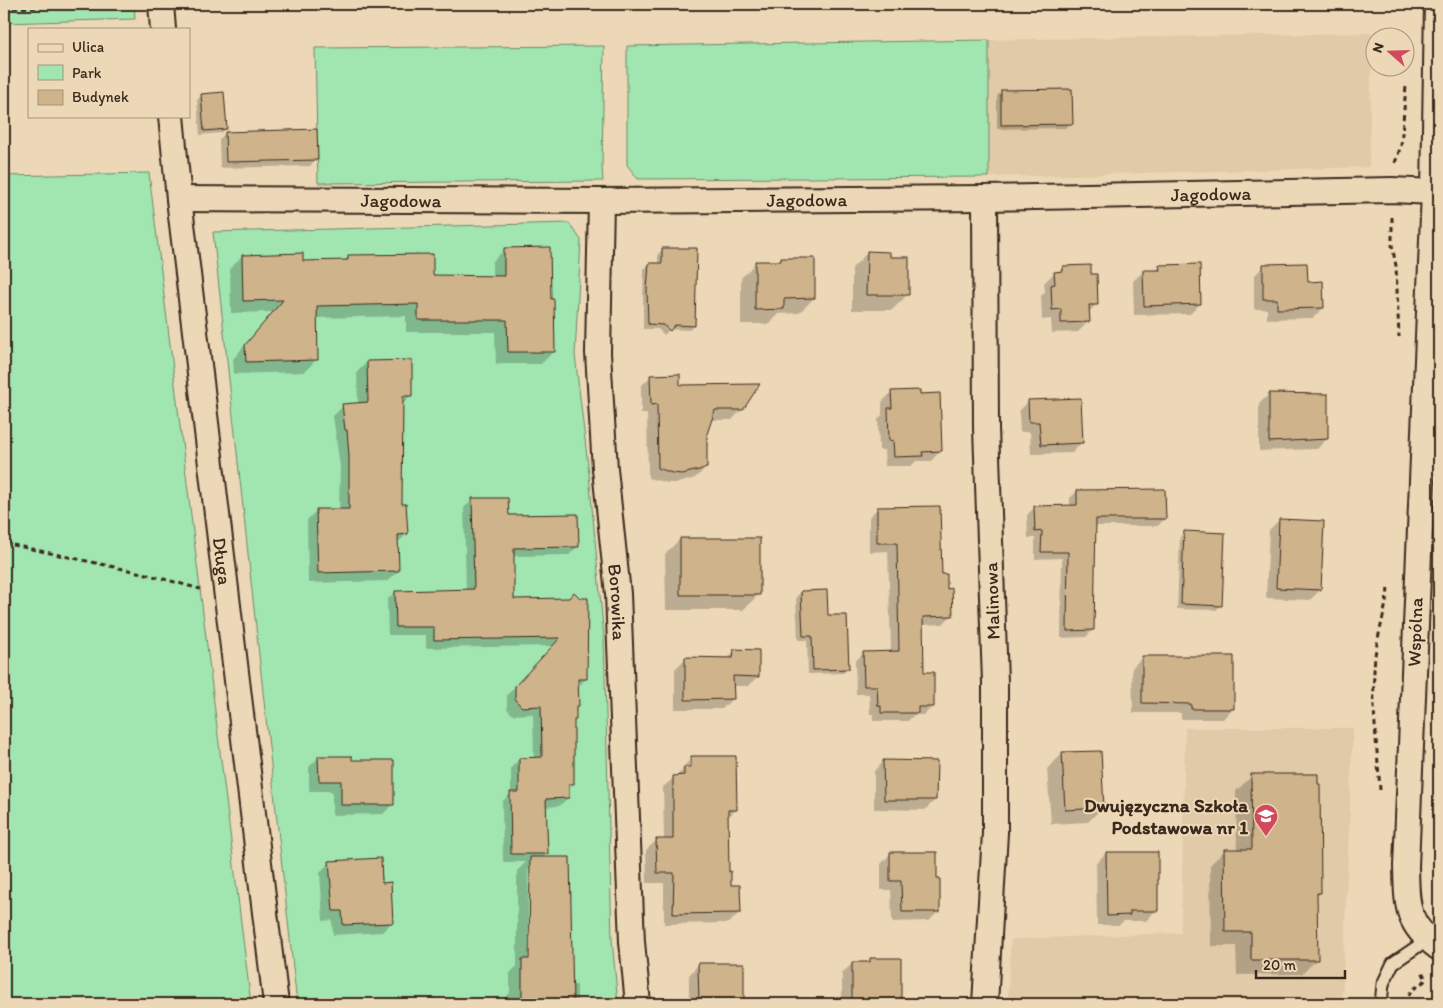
<svg xmlns="http://www.w3.org/2000/svg" width="1443" height="1008" viewBox="0 0 1443 1008" font-family="Itim,sans-serif">
<style>
.built{fill:#e0caa7}
.green{fill:#a1e5b1;stroke:#6e8868}
.shadow{fill:#0003;fill-rule:evenodd}
.building{fill:#cfb38a;stroke:#3b2a1e}
.lines{fill:none;stroke-linecap:round;stroke-linejoin:round}
.lane-casing{stroke:#3b2a1e;stroke-width:15}
.street-casing{stroke:#3b2a1e;stroke-width:28}
.path{stroke:#3b2a1e;stroke-width:3;stroke-dasharray:5 4;stroke-linecap:butt}
.lane{stroke:#ecd8b7;stroke-width:11}
.street{stroke:#ecd8b7;stroke-width:24}
.labels{text-anchor:middle;dominant-baseline:central;stroke-width:4;stroke-linejoin:round;paint-order:stroke}
.street-label{font-size:19px;fill:#3b2a1e;stroke:#ecd8b7}
.poi-label{font-size:19px;font-weight:bold;fill:#3b2a1e;stroke:#ecd8b7;text-anchor:end}
</style>
<rect width="100%" height="100%" fill="#ecd8b7"/>
<filter id="ink" filterUnits="userSpaceOnUse"><feTurbulence type="fractalNoise" baseFrequency=".02" numOctaves="2"/><feDisplacementMap in="SourceGraphic" scale="10" xChannelSelector="R" yChannelSelector="G"/><feConvolveMatrix kernelMatrix="1 2 1 2 8 2 1 2 1" color-interpolation-filters="sRGB"/></filter>
<g filter="url(#ink)">
<!-- built -->
<path class="built" d="M 1372,33 L 1369,167 L 989,177 L 989,40 Z
M 1185,728 L 1353,728 L 1342,1004 L 1161,1004 L 1161,997 L 1008,997 L 1011,939 L 1181,933 Z"/>
<!-- green -->
<path class="green" d="M 4,4 L 134,4 L 135,19 L 4,23 Z
M 989,40 L 989,177 L 638,179 L 627,165 L 627,46 Z
M 604,46 L 602,166 L 603,181 L 318,183 L 315,48 Z
M 149,173 L 251,1004 L 4,1004 L 4,176 Z
M 569,223 L 581,240 L 575,355 L 589,474 L 604,638 L 612,940 L 618,1004 L 297,1004 L 213,232 Z
M 1438,628 L 1439,628 L 1439,891 L 1435,886 Z"/>
<!-- shadow -->
<path class="shadow" d="M 628,4 L 1017,4 L 628,10 Z
M 1002,91 L 1071,123 L 1066,128 L 997,129 L 997,96 Z
M 202,95 L 226,129 L 221,133 L 200,135 L 197,100 Z
M 225,133 L 316,159 L 310,166 L 220,168 L 219,140 Z
M 505,249 L 550,300 L 554,351 L 541,364 L 496,364 L 495,332 L 406,332 L 406,316 L 316,318 L 316,360 L 304,372 L 234,374 L 233,359 L 273,312 L 231,313 L 230,269 L 242,256 L 302,262 L 344,261 L 349,256 L 432,276 L 492,277 L 492,262 Z
M 663,249 L 694,325 L 689,330 L 670,329 L 664,335 L 658,329 L 643,329 L 643,296 L 644,269 L 649,264 L 658,264 L 658,254 Z
M 867,253 L 889,258 L 907,295 L 892,310 L 852,310 L 852,268 Z
M 782,259 L 814,298 L 799,313 L 778,314 L 768,324 L 741,324 L 741,278 L 756,263 L 779,262 Z
M 1264,266 L 1307,283 L 1323,308 L 1313,318 L 1267,319 L 1267,309 L 1254,309 L 1254,276 Z
M 1064,267 L 1090,275 L 1096,305 L 1088,313 L 1088,322 L 1078,332 L 1052,333 L 1051,319 L 1042,320 L 1041,296 L 1045,292 L 1044,283 L 1054,273 L 1058,273 Z
M 1160,267 L 1200,304 L 1190,314 L 1134,315 L 1133,281 L 1144,271 L 1155,271 Z
M 367,362 L 411,395 L 402,405 L 401,505 L 407,534 L 397,543 L 398,571 L 388,581 L 308,583 L 307,520 L 317,510 L 339,510 L 340,467 L 333,416 L 343,406 L 358,404 L 357,372 Z
M 651,376 L 742,409 L 732,420 L 710,420 L 705,433 L 706,468 L 695,478 L 678,483 L 668,483 L 648,478 L 647,414 L 641,414 L 641,386 Z
M 892,392 L 941,450 L 931,461 L 916,461 L 911,466 L 885,466 L 884,450 L 879,450 L 878,419 L 882,415 L 882,402 Z
M 1269,394 L 1327,439 L 1317,449 L 1259,451 L 1259,404 Z
M 1029,401 L 1082,442 L 1072,453 L 1031,454 L 1030,432 L 1020,432 L 1019,411 Z
M 1077,491 L 1165,518 L 1158,526 L 1094,526 L 1093,630 L 1086,637 L 1061,638 L 1062,558 L 1035,559 L 1035,538 L 1028,538 L 1027,515 L 1034,508 L 1070,507 L 1070,498 Z
M 472,500 L 578,546 L 569,555 L 513,556 L 513,600 L 568,600 L 586,679 L 577,688 L 577,705 L 575,708 L 575,720 L 573,722 L 573,783 L 567,789 L 568,798 L 559,806 L 545,807 L 547,853 L 543,858 L 572,985 L 577,985 L 577,1004 L 504,1004 L 504,998 L 510,993 L 510,973 L 517,966 L 517,871 L 526,862 L 503,862 L 502,802 L 511,793 L 511,768 L 519,759 L 534,759 L 533,714 L 513,715 L 507,709 L 507,695 L 554,646 L 426,648 L 426,635 L 388,635 L 387,600 L 395,592 L 466,591 L 464,508 ZM 528,869 L 531,869 L 531,965 L 528,965 Z
M 878,508 L 940,575 L 946,590 L 951,616 L 943,624 L 922,625 L 923,674 L 933,706 L 924,715 L 914,715 L 908,721 L 873,721 L 873,714 L 870,714 L 869,694 L 856,694 L 855,661 L 864,653 L 891,652 L 888,551 L 869,552 L 869,517 Z
M 1279,520 L 1320,590 L 1310,600 L 1266,598 L 1269,530 Z
M 1184,532 L 1221,605 L 1216,610 L 1177,609 L 1180,537 Z
M 680,539 L 758,595 L 743,610 L 666,610 L 665,554 Z
M 801,592 L 827,616 L 848,669 L 843,673 L 808,674 L 807,640 L 798,640 L 796,597 Z
M 735,651 L 758,676 L 748,686 L 732,686 L 732,699 L 722,709 L 675,709 L 675,669 L 685,659 L 727,659 Z
M 1142,657 L 1233,708 L 1223,719 L 1181,719 L 1181,713 L 1133,713 L 1132,668 Z
M 1062,754 L 1103,807 L 1088,822 L 1051,824 L 1047,769 Z
M 319,757 L 351,762 L 393,804 L 383,814 L 332,815 L 332,791 L 309,791 L 309,767 Z
M 692,758 L 736,810 L 727,818 L 729,886 L 739,913 L 729,923 L 664,924 L 664,883 L 647,883 L 646,850 L 657,840 L 664,840 L 663,787 L 682,771 L 682,768 Z
M 884,761 L 935,800 L 925,810 L 874,809 L 874,771 Z
M 1252,776 L 1320,893 L 1316,897 L 1317,959 L 1302,974 L 1237,975 L 1236,946 L 1211,946 L 1210,865 L 1225,850 L 1237,850 L 1236,791 Z
M 891,853 L 939,911 L 929,921 L 892,922 L 891,890 L 881,890 L 881,864 Z
M 1106,853 L 1156,910 L 1146,921 L 1124,921 L 1119,925 L 1097,925 L 1096,863 Z
M 330,862 L 381,884 L 392,922 L 382,932 L 333,935 L 332,920 L 323,921 L 320,872 Z
M 871,959 L 900,959 L 900,1004 L 842,1004 L 842,973 L 853,963 L 867,963 Z
M 699,964 L 743,1002 L 741,1004 L 689,1004 L 689,975 Z"/>
<!-- building -->
<path class="building" d="M 1072,89 L 1073,124 L 1001,125 L 1001,90 Z
M 224,92 L 227,129 L 204,131 L 201,94 Z
M 317,129 L 318,160 L 226,162 L 225,132 Z
M 550,247 L 551,299 L 554,299 L 555,352 L 508,352 L 507,320 L 418,320 L 418,304 L 317,306 L 318,360 L 246,362 L 245,345 L 283,300 L 243,301 L 242,255 L 303,253 L 303,261 L 348,260 L 348,255 L 433,254 L 433,275 L 504,276 L 504,248 Z
M 662,248 L 697,248 L 695,326 L 675,325 L 670,331 L 663,325 L 648,324 L 647,290 L 649,263 L 662,263 Z
M 867,251 L 890,252 L 890,257 L 909,257 L 909,295 L 866,295 Z
M 781,258 L 815,258 L 815,298 L 784,299 L 784,309 L 755,310 L 755,261 L 781,261 Z
M 1307,263 L 1308,282 L 1323,281 L 1324,308 L 1277,309 L 1277,299 L 1263,299 L 1263,264 Z
M 1200,264 L 1201,304 L 1144,306 L 1143,270 L 1160,270 L 1159,265 Z
M 1091,265 L 1091,274 L 1097,274 L 1098,305 L 1089,305 L 1090,322 L 1061,323 L 1061,309 L 1052,310 L 1051,285 L 1055,284 L 1054,272 L 1063,271 L 1063,266 Z
M 412,360 L 412,396 L 403,396 L 402,504 L 406,504 L 408,534 L 398,535 L 399,571 L 318,573 L 316,509 L 349,509 L 349,456 L 347,430 L 345,430 L 342,404 L 368,402 L 367,361 Z
M 680,374 L 680,385 L 760,384 L 743,410 L 715,410 L 707,434 L 707,468 L 682,474 L 672,473 L 658,468 L 657,404 L 651,405 L 650,375 Z
M 920,390 L 920,394 L 940,393 L 942,451 L 922,452 L 923,456 L 894,457 L 893,440 L 889,441 L 888,408 L 892,408 L 891,391 Z
M 1269,393 L 1328,394 L 1328,439 L 1269,442 Z
M 1081,398 L 1083,443 L 1041,445 L 1039,422 L 1029,422 L 1028,400 Z
M 1165,489 L 1166,519 L 1096,519 L 1094,630 L 1067,631 L 1068,552 L 1041,552 L 1042,531 L 1035,532 L 1034,506 L 1077,505 L 1077,490 Z
M 472,498 L 508,498 L 509,515 L 578,514 L 579,547 L 514,548 L 514,599 L 569,598 L 574,592 L 580,598 L 588,598 L 587,679 L 578,679 L 579,706 L 576,706 L 576,720 L 574,720 L 574,784 L 569,784 L 569,798 L 546,799 L 548,854 L 511,854 L 510,792 L 519,792 L 519,758 L 542,757 L 541,706 L 522,707 L 515,700 L 515,686 L 560,638 L 434,640 L 434,627 L 396,627 L 395,591 L 474,589 Z
M 940,506 L 942,574 L 947,574 L 947,589 L 952,588 L 953,616 L 923,617 L 924,672 L 934,672 L 934,707 L 918,707 L 918,713 L 881,713 L 881,706 L 878,706 L 877,686 L 864,686 L 863,652 L 899,651 L 897,543 L 877,543 L 877,507 Z
M 1279,519 L 1324,521 L 1321,590 L 1276,588 Z
M 1184,531 L 1225,533 L 1222,606 L 1181,604 Z
M 680,538 L 760,538 L 760,595 L 680,595 Z
M 827,590 L 828,615 L 847,615 L 849,669 L 813,670 L 812,636 L 803,636 L 801,591 Z
M 734,649 L 759,650 L 759,677 L 733,676 L 734,699 L 685,700 L 685,657 L 733,658 Z
M 1142,656 L 1234,656 L 1234,709 L 1191,709 L 1191,704 L 1142,703 Z
M 1101,751 L 1104,808 L 1065,810 L 1062,752 Z
M 318,756 L 352,756 L 352,760 L 394,760 L 394,805 L 341,805 L 341,781 L 319,781 Z
M 691,756 L 736,756 L 737,810 L 728,810 L 729,872 L 731,871 L 731,885 L 740,885 L 741,913 L 673,914 L 674,873 L 657,873 L 656,839 L 673,839 L 673,776 L 684,775 L 684,767 L 691,767 Z
M 883,760 L 937,761 L 936,800 L 884,800 Z
M 1251,774 L 1318,774 L 1318,784 L 1320,784 L 1321,893 L 1317,893 L 1318,960 L 1251,960 L 1251,932 L 1225,932 L 1224,849 L 1252,849 Z
M 890,852 L 937,852 L 937,878 L 940,878 L 940,912 L 902,912 L 901,881 L 890,881 Z
M 1106,852 L 1158,852 L 1158,911 L 1130,911 L 1130,915 L 1107,916 Z
M 530,857 L 570,857 L 573,1004 L 522,1004 L 522,959 L 529,959 Z
M 381,858 L 382,883 L 391,882 L 393,923 L 343,925 L 342,911 L 333,911 L 329,861 Z
M 870,958 L 901,958 L 901,1004 L 852,1004 L 852,962 L 870,962 Z
M 698,963 L 744,963 L 744,1002 L 699,1004 Z"/>
<g class="lines">
<defs>
<path id="lane" d="M 1381,1004 L 1383,984 L 1393,963 L 1427,940"/>
<g id="street">
<path d="M 161,4 L 163,29"/>
<path d="M 1437,4 L 1434,192 L 1406,866 C 1407,904 1405,924 1439,948"/>
<path id="s1" d="M 171,116 L 179,199 L 276,1004"/>
<path id="s2" d="M 179,199 L 601,201 L 985,198 L 1392,190 L 1434,192"/>
<path id="s3" d="M 601,201 L 598,353 L 605,469 L 618,594 L 632,942 L 638,1004"/>
<path d="M 985,1004 L 995,833 L 995,682 L 986,428 L 985,198"/>
</g>
</defs>
<!-- lane casing -->
<use href="#lane" class="lane-casing"/>
<!-- street casing -->
<use href="#street" class="street-casing"/>
<!-- path -->
<path class="path" d="M 4,8 L 136,5
M 1395,163 L 1401,146 L 1406,86
M 1392,217 L 1392,245 L 1396,266 L 1399,337
M 4,543 L 142,573 L 200,589
M 1380,790 C 1377,745 1371,701 1375,656 C 1378,633 1386,611 1388,588
M 1405,1004 L 1411,991 L 1426,980 L 1421,969"/>
<!-- lane -->
<use href="#lane" class="lane"/>
<!-- street -->
<use href="#street" class="street"/>
</g>
</g>
<!-- icons -->
<defs>
<symbol id="school-pin" viewBox="-11 -11 22 30"><path d="M0 17L-7.5 6A9.5 9.5 0 1 1 7.5 6Z" fill="#d1495b" stroke="#ecd8b7"/><path d="M0-5L7-2L0 1L-7-2ZM-4 1L0 2.5L4 1V4Q0 6-4 4Z" fill="#fff"/></symbol>
</defs>
<g fill-rule="evenodd">
<use href="#school-pin" x="1252" y="802" width="28" height="38"/>
</g>
<g class="labels">
<!-- street labels -->
<g class="street-label">
<text stroke="none"><textPath href="#s2" startOffset="1032">Jagodowa</textPath></text>
<text stroke="none"><textPath href="#s2" startOffset="222">Jagodowa</textPath></text>
<text stroke="none"><textPath href="#s2" startOffset="628">Jagodowa</textPath></text>
<text stroke="none"><textPath href="#s1" startOffset="448">Długa</textPath></text>
<text transform="translate(992 601) rotate(-92)">Malinowa</text>
<text stroke="none"><textPath href="#s3" startOffset="402">Borowika</textPath></text>
<text transform="translate(1415 632) rotate(-88)">Wspólna</text>
</g>
<!-- poi labels -->
<g class="poi-label">
<text x="1248" y="805">Dwujęzyczna Szkoła<tspan x="1248" dy="22">Podstawowa nr 1</tspan></text>
</g>
</g>
<!-- margin -->
<rect width="1443" height="1008" fill="none" stroke="#ecd8b7" stroke-width="20"/>
<rect x="10" y="10" width="1423" height="988" fill="none" stroke="#3b2a1e" stroke-width="2" filter="url(#ink)"/>
<!-- legend -->
<rect x="28" y="28" width="162" height="90" fill="#ecd8b7" stroke="#a5927a"/>
<rect x="38" y="44" width="25" height="8" fill="#ecd8b7" stroke="#a5927a"/>
<text x="72" y="52" font-size="15" fill="#3b2a1e">Ulica</text>
<rect x="38" y="65" width="25" height="15" fill="#a1e5b1" stroke="#a5927a"/>
<text x="72" y="78" font-size="15" fill="#3b2a1e">Park</text>
<rect x="38" y="90" width="25" height="15" fill="#cfb38a" stroke="#a5927a"/>
<text x="72" y="102" font-size="15" fill="#3b2a1e">Budynek</text>
<!-- north arrow -->
<g transform="translate(1390 52) rotate(290)"><circle r="24" fill="#ecd8b7" stroke="#a5927a"/>
<path d="M0-4L9 19L0 12L-9 19Z" fill="#d1495b"/>
<text y="-8" font-size="14" font-weight="bold" text-anchor="middle" fill="#3b2a1e">N</text>
</g>
<!-- scale -->
<path d="M1256 970v8h89v-8" fill="none" stroke="#3b2a1e" stroke-width="2.5"/>
<text x="1263" y="970" font-size="15" fill="#3b2a1e" stroke="#ecd8b7" stroke-width="4" paint-order="stroke">20 m</text>
</svg>
